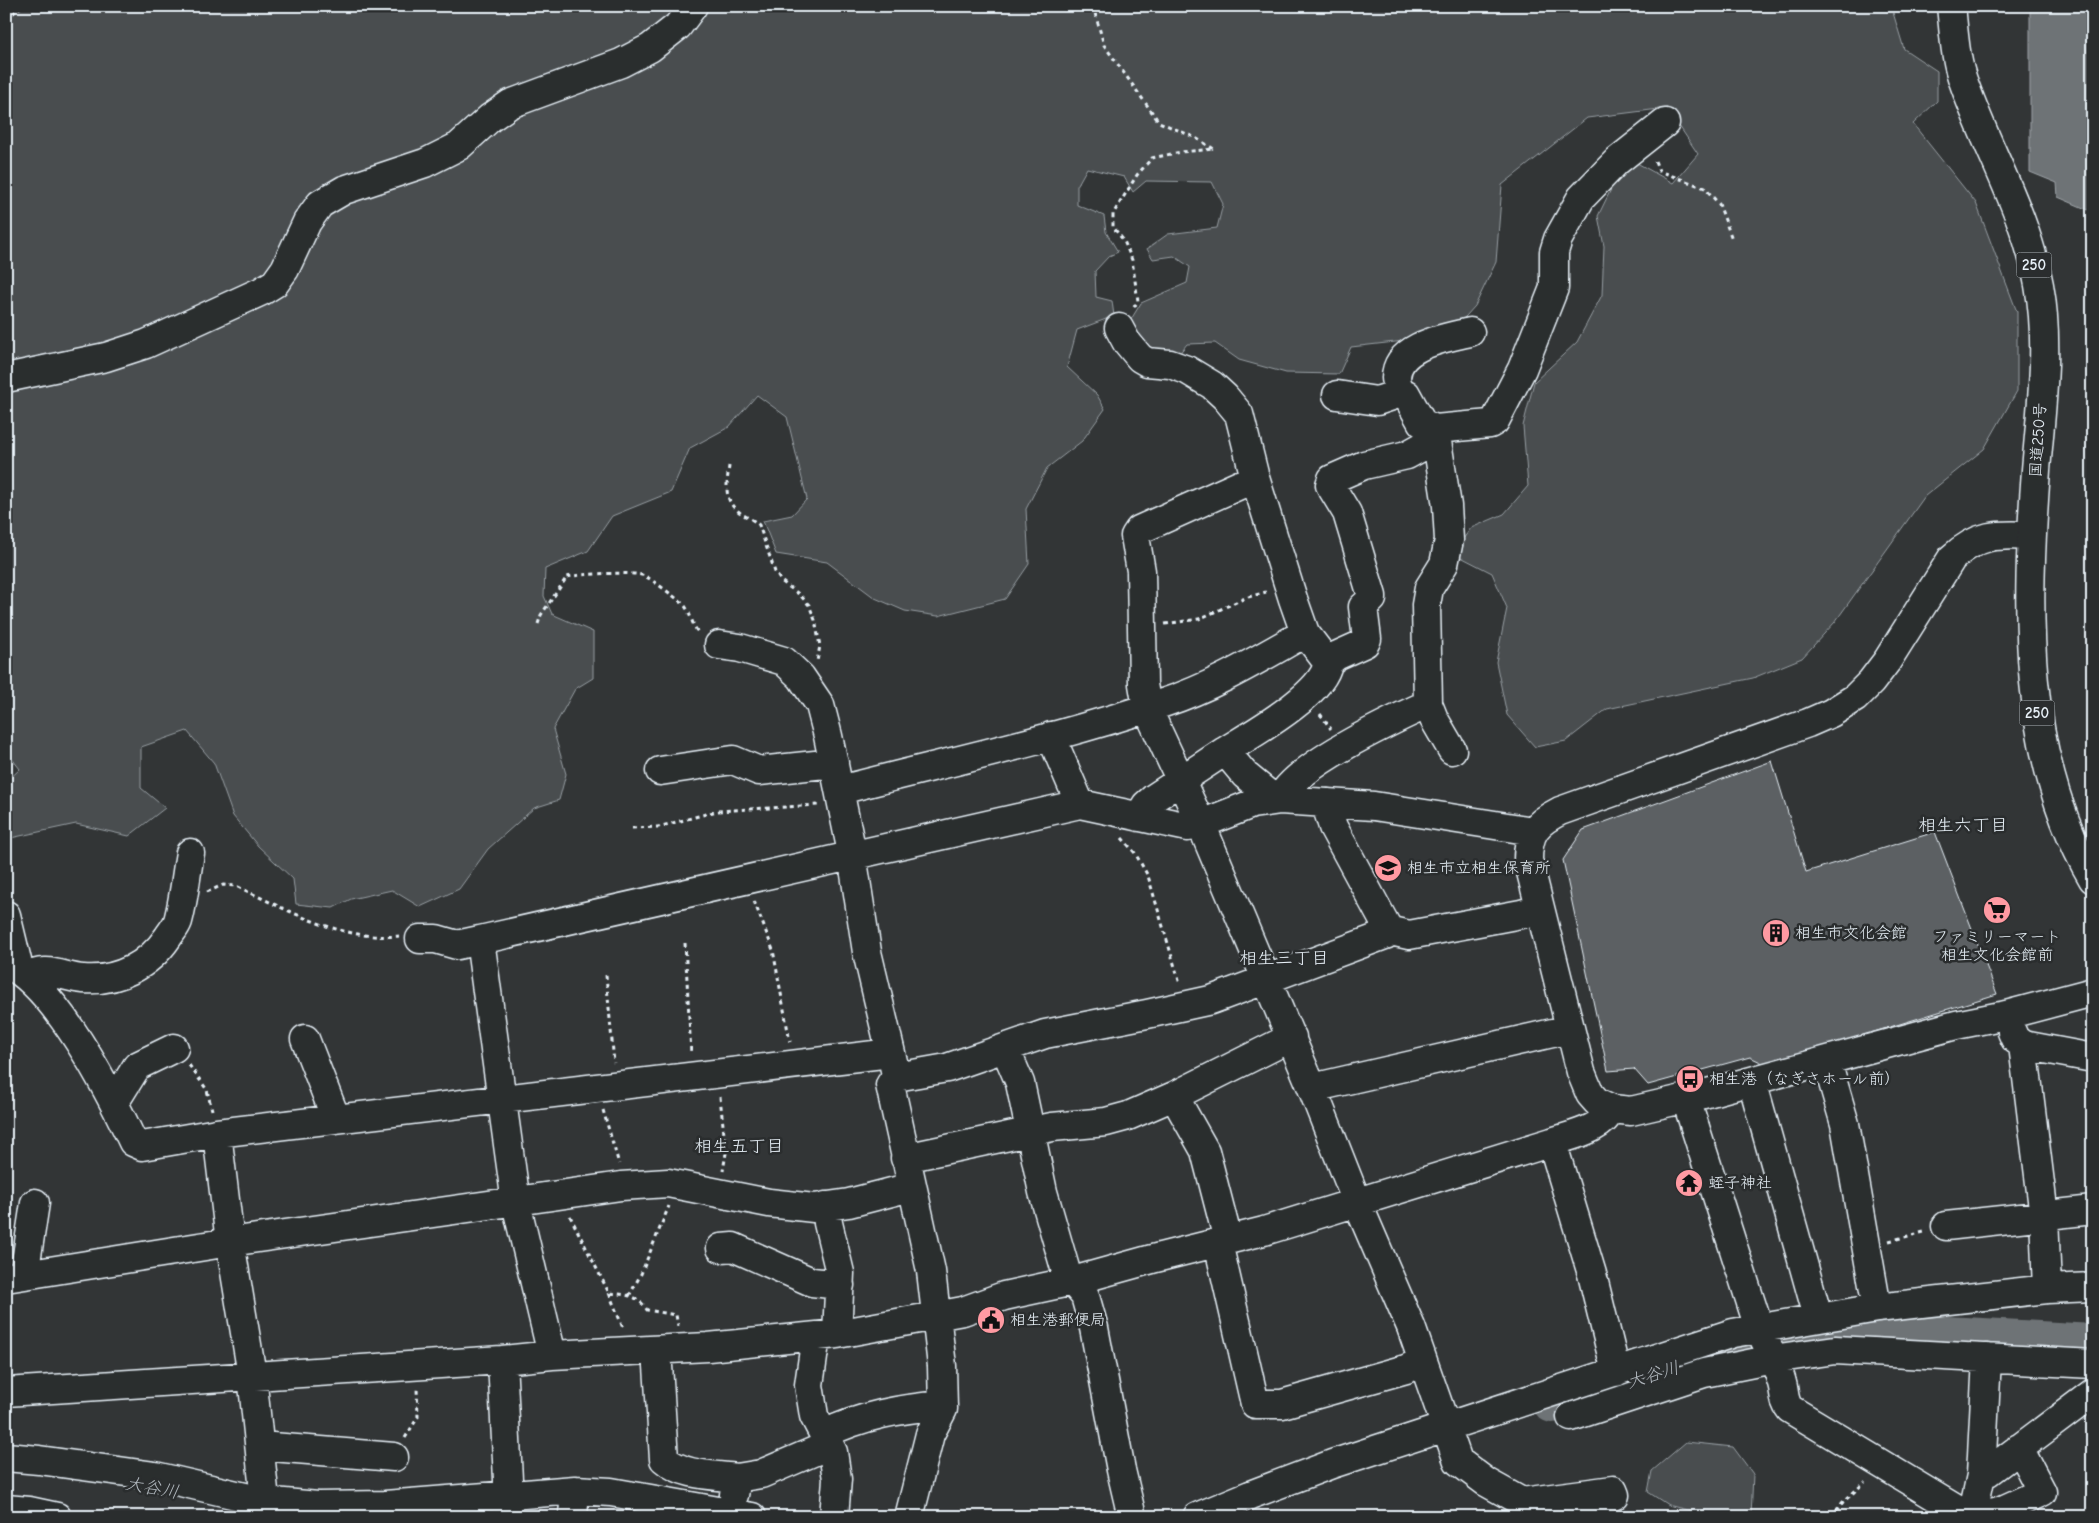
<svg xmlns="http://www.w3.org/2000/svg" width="2099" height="1523" viewBox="0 0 2099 1523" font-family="'Comic Neue','Klee One',sans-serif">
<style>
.green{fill:#494d4f;stroke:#989fa4}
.water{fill:#6e7376;stroke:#9fa5aa}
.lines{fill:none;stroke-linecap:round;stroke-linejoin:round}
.river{stroke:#6e7376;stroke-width:36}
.building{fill:#5c6063;stroke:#e8f1f8}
.minor-casing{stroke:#e8f1f8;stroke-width:31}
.highway-casing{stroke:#e8f1f8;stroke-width:31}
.path{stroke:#e8f1f8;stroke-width:3;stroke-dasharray:4 4;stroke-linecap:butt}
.minor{stroke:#2a2d2e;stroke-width:28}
.highway{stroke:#2a2d2e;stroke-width:28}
.labels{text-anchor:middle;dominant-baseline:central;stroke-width:5;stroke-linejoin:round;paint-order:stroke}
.shield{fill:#2a2d2e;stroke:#afb6bb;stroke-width:1}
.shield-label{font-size:15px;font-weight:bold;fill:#e8f1f8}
.street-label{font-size:16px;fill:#e8f1f8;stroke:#2a2d2e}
.poi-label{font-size:16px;fill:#e8f1f8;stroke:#2a2d2e;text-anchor:start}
.neighbourhood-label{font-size:18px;fill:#e8f1f8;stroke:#2a2d2e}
.water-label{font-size:18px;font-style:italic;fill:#b1b8be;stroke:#2a2d2e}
</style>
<rect width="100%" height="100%" fill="#323536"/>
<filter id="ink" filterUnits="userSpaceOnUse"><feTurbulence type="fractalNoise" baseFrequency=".02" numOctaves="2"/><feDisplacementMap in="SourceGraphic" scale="10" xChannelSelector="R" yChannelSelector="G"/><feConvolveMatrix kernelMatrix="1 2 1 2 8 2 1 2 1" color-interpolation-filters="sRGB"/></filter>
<g filter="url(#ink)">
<!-- green -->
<path class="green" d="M 6,6 L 1891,6 L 1904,49 L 1937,71 L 1937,101 L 1913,124 L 1976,203 L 2017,312 L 2017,391 L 1984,449 L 1925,496 L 1835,622 L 1802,658 L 1753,678 L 1607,709 L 1566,741 L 1535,747 L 1507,715 L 1496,662 L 1507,608 L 1492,573 L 1453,553 L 1471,528 L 1504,514 L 1528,486 L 1523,426 L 1534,382 L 1577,342 L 1602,295 L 1604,246 L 1598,216 L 1618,175 L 1637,163 L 1673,183 L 1698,154 L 1667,108 L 1587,118 L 1502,185 L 1496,262 L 1475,306 L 1448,336 L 1351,347 L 1339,374 L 1286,373 L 1239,360 L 1215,343 L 1187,344 L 1179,354 L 1156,354 L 1142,340 L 1130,321 L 1141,303 L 1187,283 L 1190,267 L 1174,256 L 1153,259 L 1147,249 L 1168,234 L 1217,228 L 1223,204 L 1212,182 L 1146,181 L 1133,192 L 1124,177 L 1087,168 L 1077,186 L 1077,205 L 1104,216 L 1106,232 L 1118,252 L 1109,256 L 1095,271 L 1096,297 L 1112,301 L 1114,316 L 1077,330 L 1067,367 L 1097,395 L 1105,409 L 1082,441 L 1047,468 L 1026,509 L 1029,564 L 1005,599 L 938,616 L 905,611 L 875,598 L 827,562 L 776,554 L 763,521 L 792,515 L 807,499 L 787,417 L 757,395 L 729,427 L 690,448 L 671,492 L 612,516 L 588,551 L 545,569 L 544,596 L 552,614 L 593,632 L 593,678 L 575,689 L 553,729 L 566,774 L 559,800 L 534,808 L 488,849 L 459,889 L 420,907 L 392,890 L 351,899 L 333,908 L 296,904 L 293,879 L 258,846 L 233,816 L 214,763 L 187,731 L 141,747 L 141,788 L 165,808 L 129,836 L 76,824 L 6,839 L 6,782 L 20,769 L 6,751 Z
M 1686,1442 L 1733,1447 L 1753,1474 L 1751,1517 L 1692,1517 L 1691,1511 L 1668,1505 L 1648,1492 L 1652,1471 Z"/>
<!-- water -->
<path class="water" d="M 2030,6 L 2093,6 L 2093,212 L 2058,197 L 2057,183 L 2030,172 Z"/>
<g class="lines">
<!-- river -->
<path class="river" d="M 1552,1405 L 1755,1344 L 1889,1331 L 2093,1342"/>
</g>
<!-- building -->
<path class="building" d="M 1772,761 L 1806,872 L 1935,832 L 1997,994 L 1767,1065 L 1750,1057 L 1648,1085 L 1634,1069 L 1608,1071 L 1563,860 L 1583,830 Z"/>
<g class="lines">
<defs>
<path id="minor" d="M 1119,328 L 1126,341 L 1140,358 L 1147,362 L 1170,364 L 1187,370 L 1212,385 L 1225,397 L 1239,414 L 1255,478 L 1139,530 L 1135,536 L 1141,571 L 1143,684 L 1147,708 L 1201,824 L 1312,1088 L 1357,1202 L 1411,1327 L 1458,1461 L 1486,1482 L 1522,1502 L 1613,1490 L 1615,1495 L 1571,1517
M 6,378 L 106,357 L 146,344 L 262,291 L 275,283 L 285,269 L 307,222 L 320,204 L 344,190 L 425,163 L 459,146 L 490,118 L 510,104 L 621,63 L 650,48 L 678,26 L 693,6
M 1401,393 C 1399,388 1396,382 1396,378 C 1396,345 1446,338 1470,332
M 1337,395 L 1377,401 L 1401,393 L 1406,394 L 1422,423 L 1435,429 L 1447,506 L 1449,540 L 1444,564 L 1429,588 L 1426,605 L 1428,704 L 1434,719 L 1452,750
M 1435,429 L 1490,424 L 1495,421 L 1522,369 L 1554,288 L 1554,252 L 1558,239 L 1581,198 L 1617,161 L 1665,123
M 2031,536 C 1997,534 1978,534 1952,558 L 1887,661 L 1871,682 L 1855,698 L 1831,713 L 1808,723 L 1560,811 C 1536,823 1528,832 1528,860 L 1581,1072 L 1590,1094 L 1597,1102 L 1612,1109 L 1631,1111 L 1700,1095 L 1956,1025 L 2006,1015 L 2093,992
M 719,645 L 740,648 L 784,661 L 801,677 L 820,705 L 828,736 L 851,848 L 867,952 L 895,1070
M 1328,663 L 1336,656 L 1365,643 L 1367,639 L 1363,607 L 1372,599 L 1372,596 L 1347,513 L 1330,485 L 1332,479 L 1364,465 L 1407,455 L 1436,439
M 1051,736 L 1080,804
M 1225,751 C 1252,734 1323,695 1328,663 L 1305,633 L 1293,599 L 1255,478
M 660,771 L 733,760 L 759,771 L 834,763
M 840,790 C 948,762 1060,738 1166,702 C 1215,686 1260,658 1305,633
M 1280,800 C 1291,767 1395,719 1428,704
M 1328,803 L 1328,811 L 1333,827 L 1386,925 L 1391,931
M 1139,817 L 1146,805 L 1154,798 L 1225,751 L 1245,775 L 1268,794 L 1269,800
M 6,915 L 19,969
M 420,939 L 436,939 L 457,945 L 480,940
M 6,963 C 57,988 109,1091 133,1142 L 142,1146 L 217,1133 L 891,1053
M 28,977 C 45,965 65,978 83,979 C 118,982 149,965 168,937 C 171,932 176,927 178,921 C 184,899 186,875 190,853
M 2012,1032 L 2015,1039 L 2023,1045 L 2093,1058
M 305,1039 L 336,1119
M 2023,1045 L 2044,1216 L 2047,1289
M 1005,1048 L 1020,1083 L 1043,1192 L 1067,1275 L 1085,1296 L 1094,1328 L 1121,1470 L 1132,1517
M 1827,1062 L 1845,1124 L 1877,1308
M 1752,1081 L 1818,1317
M 1312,1088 L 1570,1029
M 1174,1096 L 1205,1151 L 1228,1240
M 1686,1099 L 1759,1328 C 1767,1345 1777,1364 1782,1383 C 1785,1393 1783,1401 1790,1409 L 1966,1515 L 1972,1517 L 1981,1475 L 1988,1472 L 2093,1393
M 113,1101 L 119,1095 L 137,1066 L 174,1048
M 217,1133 L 230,1242 L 252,1375 L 264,1491 L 262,1501
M 1552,1142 L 1592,1274 L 1616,1372
M 905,1158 L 1052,1127 L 1106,1122 L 1128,1116 L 1174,1096 L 1292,1037
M 826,1206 L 828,1223 L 840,1273 L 837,1334
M 1946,1226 L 2093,1210
M 1218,1243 L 1255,1404 L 1282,1404 L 1406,1369 L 1423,1361
M 721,1248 L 733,1247 L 812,1282 L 840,1285
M 24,1275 L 35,1203
M 6,1278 L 230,1242 L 621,1186 L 668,1183 L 769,1203 L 814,1208 L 849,1203 L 911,1187
M 816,1336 L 809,1385 L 814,1416 L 833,1452 L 837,1479 L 834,1517
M 657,1350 L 664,1459 C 683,1476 713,1475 737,1478
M 552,1355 L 516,1203 L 480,940 L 1080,804 L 1188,827 L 1201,824 L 1252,804 L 1280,800 L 1374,806 L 1533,831
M 502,1360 L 508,1480 L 507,1517
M 6,1392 L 502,1360 L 552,1355 L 708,1347 L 837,1334 L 963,1311 L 1004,1296 L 1073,1281 L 1152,1259 L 1264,1231 L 1552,1142 C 1572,1135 1602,1130 1612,1109
M 1571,1417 L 1704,1373 L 1773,1359 L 1835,1350 L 2093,1364
M 824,1434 C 864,1415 899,1409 943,1405
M 260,1446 L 394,1457
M 6,1457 L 39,1460 L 155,1476 L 262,1501 L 318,1506 L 385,1505 L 575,1490 L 611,1492 L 752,1517
M 1981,1475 L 1987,1358
M 734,1495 L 737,1478 L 761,1474 L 829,1445
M 6,1509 L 29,1511 L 57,1517
M 573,1517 L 575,1490
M 909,1517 L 930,1434 L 943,1409 L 942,1366 L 931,1271 L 890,1085 L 896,1077 L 947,1068 L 1045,1034 L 1147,1014 L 1211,1000 L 1385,935 L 1391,931 L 1409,935 L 1521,914 L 1540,909
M 1197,1517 L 1250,1495 L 1332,1464 L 1733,1333 L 1877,1308 L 2047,1289 L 2093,1287
M 1972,1517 L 2000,1511 L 2042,1492 L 2019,1448"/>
<path id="highway" d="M 1951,6 C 1954,33 1955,61 1965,86 C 1989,153 2026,214 2039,285 C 2050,345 2041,409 2036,470 C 2026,607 2021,756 2093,879"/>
</defs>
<!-- minor casing -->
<use href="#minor" class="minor-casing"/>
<!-- highway casing -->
<use href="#highway" class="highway-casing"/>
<!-- path -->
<path class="path" d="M 1093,6 L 1104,45 L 1159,122 L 1194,137 L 1214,149 L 1181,152 L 1152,158 L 1137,175 L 1113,214 L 1113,227 L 1124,241 L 1132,260 L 1138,301 L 1132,310
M 6,19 L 22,6
M 1655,161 L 1659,171 L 1705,188 L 1719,204 L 1732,239
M 729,466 C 727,483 723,500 738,511 C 745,517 753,519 759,525 L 775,572 L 781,581 L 800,595 L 809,605 L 815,620 L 820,646 L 817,661
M 538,624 L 541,615 L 567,577 C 580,574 634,571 645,576 C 651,579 681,601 685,606 C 691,614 692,626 699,633
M 1165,624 L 1199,619 L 1245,598 L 1266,592
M 1320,714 L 1331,729
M 632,828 L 658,827 L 717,811 L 819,805
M 1122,838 L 1135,853 L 1148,876 L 1180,984
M 207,892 L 223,885 L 236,886 C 288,910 340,941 399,936
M 754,901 L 773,950 L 790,1042
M 685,943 L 691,1054
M 606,975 L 614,1063
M 189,1065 L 207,1090 L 212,1110
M 720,1097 L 726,1153 L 723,1171
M 603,1110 L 619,1164
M 570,1216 L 609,1293 C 626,1295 637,1294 647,1310 L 676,1315 L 678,1326
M 1889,1241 L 1924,1232
M 609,1293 L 623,1328
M 629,1296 L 641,1274 L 669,1206
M 405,1438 L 418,1417 L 417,1388
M 1831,1517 L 1843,1502 L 1865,1482"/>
<!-- minor -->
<use href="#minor" class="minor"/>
<!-- highway -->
<use href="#highway" class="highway"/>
</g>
</g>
<!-- icons -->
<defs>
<symbol id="school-disc" viewBox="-11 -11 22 22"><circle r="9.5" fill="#ff9aa2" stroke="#2a2d2e"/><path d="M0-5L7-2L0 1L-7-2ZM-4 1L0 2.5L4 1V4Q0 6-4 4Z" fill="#111"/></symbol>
<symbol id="supermarket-disc" viewBox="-11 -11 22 22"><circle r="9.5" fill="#ff9aa2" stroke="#2a2d2e"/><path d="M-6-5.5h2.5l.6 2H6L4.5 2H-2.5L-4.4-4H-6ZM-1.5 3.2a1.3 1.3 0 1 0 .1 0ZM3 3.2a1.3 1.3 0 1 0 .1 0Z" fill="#111"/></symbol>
<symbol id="building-disc" viewBox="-11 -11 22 22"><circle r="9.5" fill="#ff9aa2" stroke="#2a2d2e"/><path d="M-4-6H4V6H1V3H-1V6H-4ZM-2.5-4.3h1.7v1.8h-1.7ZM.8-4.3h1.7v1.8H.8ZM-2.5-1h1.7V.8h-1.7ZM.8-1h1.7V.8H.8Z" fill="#111"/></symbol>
<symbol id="bus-disc" viewBox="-11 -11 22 22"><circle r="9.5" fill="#ff9aa2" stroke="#2a2d2e"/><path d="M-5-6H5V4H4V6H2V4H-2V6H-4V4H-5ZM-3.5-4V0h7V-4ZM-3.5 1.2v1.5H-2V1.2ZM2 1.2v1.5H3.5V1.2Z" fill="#111"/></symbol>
<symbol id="temple-disc" viewBox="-11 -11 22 22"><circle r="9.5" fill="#ff9aa2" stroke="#2a2d2e"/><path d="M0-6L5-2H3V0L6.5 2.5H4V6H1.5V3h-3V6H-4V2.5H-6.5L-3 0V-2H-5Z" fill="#111"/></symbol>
<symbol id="civic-disc" viewBox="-11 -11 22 22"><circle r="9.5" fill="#ff9aa2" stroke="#2a2d2e"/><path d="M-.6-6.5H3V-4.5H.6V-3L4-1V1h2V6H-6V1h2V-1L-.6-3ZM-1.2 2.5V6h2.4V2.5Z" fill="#111"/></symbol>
</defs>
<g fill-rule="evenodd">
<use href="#school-disc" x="1372" y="852" width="32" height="32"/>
<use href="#supermarket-disc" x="1981" y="894" width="32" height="32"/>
<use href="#building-disc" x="1760" y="917" width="32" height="32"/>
<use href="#bus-disc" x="1674" y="1063" width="32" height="32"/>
<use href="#temple-disc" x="1673" y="1167" width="32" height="32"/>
<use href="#civic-disc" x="975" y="1304" width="32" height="32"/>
</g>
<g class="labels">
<!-- shield labels -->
<g class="shield">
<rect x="2016.5" y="252.5" width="35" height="25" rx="4"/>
<rect x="2019.5" y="700.5" width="35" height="25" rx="4"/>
</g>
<g class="shield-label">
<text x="2034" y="265">250</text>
<text x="2037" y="713">250</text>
</g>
<!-- street labels -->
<g class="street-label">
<text transform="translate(2038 440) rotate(-86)">国道250号</text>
</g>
<!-- poi labels -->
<g class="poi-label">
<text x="1407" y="868">相生市立相生保育所</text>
<text x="1795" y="933">相生市文化会館</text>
<text x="1997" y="937" text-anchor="middle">ファミリーマート<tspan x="1997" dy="18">相生文化会館前</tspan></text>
<text x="1709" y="1079">相生港（なぎさホール前）</text>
<text x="1708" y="1183">蛭子神社</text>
<text x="1010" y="1320">相生港郵便局</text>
</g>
<!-- neighbourhood labels -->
<g class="neighbourhood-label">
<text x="1963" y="825">相生六丁目</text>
<text x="1284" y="958">相生三丁目</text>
<text x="739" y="1146">相生五丁目</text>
</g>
<!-- water labels -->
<g class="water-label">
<text transform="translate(1653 1375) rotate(-17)">大谷川</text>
<text transform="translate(152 1488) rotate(10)">大谷川</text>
</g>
</g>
<!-- margin -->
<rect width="2099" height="1523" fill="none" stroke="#2a2d2e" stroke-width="25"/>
<rect x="12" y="12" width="2074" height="1498" fill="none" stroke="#e8f1f8" stroke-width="2" filter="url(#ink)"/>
</svg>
